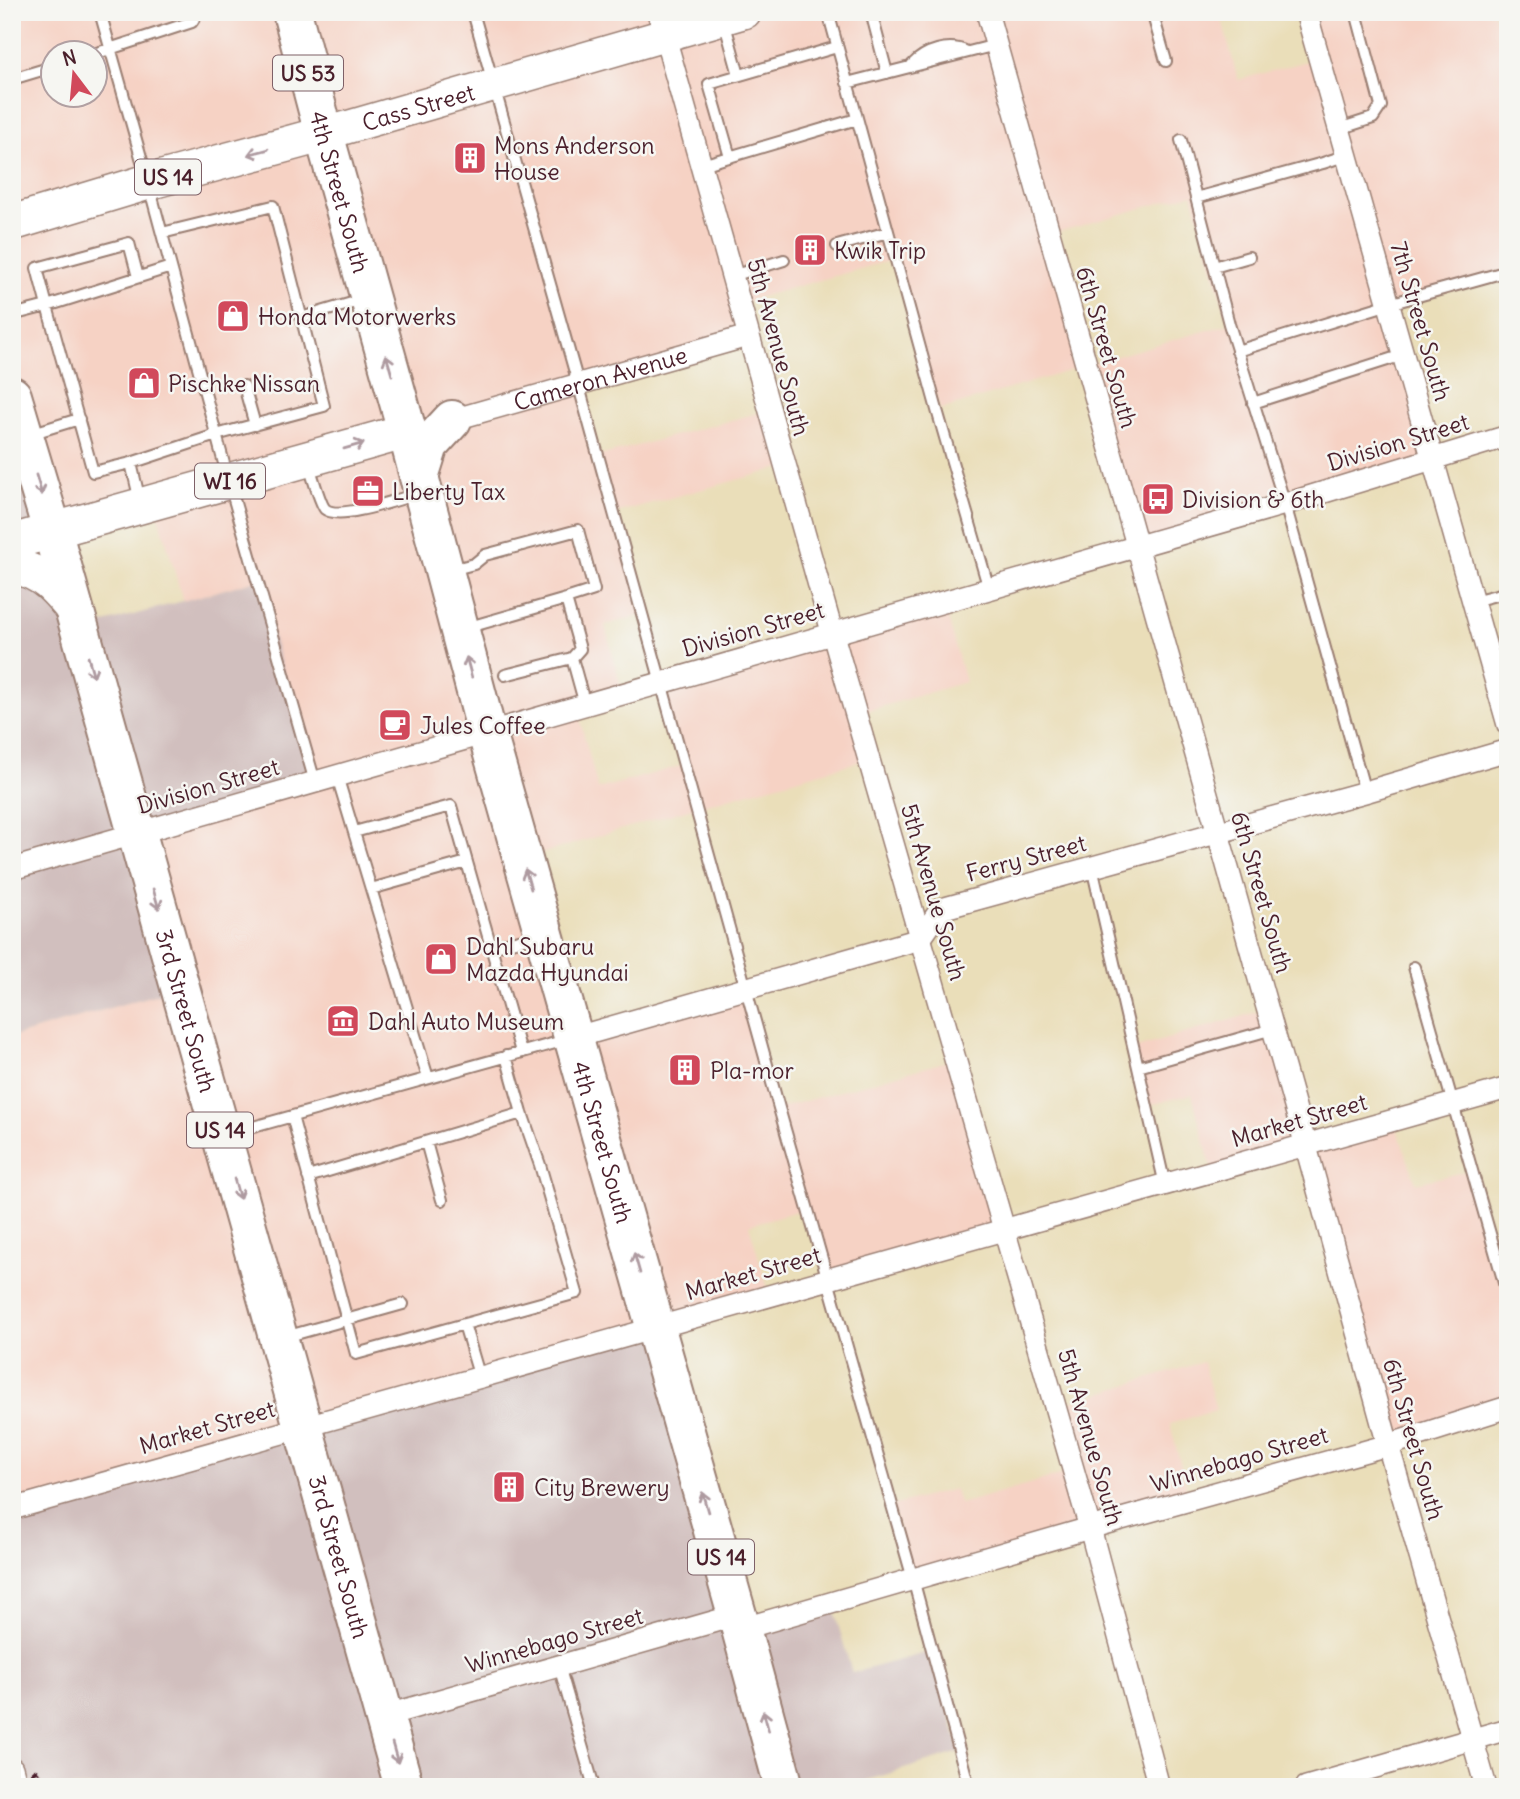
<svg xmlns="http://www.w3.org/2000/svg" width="1520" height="1799" viewBox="0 0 1520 1799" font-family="Delius,sans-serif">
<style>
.built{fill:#f6d2c4;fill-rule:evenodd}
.industrial{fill:#d1bfbe}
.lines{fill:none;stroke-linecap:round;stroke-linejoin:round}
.lane-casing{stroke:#9a7e72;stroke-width:14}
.street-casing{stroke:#9a7e72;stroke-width:24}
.secondary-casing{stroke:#9a7e72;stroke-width:35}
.primary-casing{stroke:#9a7e72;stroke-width:38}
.highway-casing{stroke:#9a7e72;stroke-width:42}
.lane{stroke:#fff;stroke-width:10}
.street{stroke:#fff;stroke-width:21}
.secondary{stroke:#fff;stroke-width:32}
.primary{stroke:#fff;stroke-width:35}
.highway{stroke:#fff;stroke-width:38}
.rail-casing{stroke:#4a1f2b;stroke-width:8}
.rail{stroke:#f6f6f2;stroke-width:5;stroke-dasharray:16;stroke-linecap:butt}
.oneway{stroke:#ae9aa0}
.labels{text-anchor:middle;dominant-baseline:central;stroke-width:5;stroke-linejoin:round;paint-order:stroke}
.shield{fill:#f6f6f2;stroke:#7e6067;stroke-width:2}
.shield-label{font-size:21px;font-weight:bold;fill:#4a1f2b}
.street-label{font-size:23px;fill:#4a1f2b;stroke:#f6f6f2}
.poi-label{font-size:23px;fill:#4a1f2b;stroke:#f6f6f2;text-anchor:start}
</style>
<rect width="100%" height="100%" fill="#f6f6f2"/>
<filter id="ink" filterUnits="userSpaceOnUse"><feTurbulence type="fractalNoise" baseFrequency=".0143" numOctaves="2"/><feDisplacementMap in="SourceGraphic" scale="14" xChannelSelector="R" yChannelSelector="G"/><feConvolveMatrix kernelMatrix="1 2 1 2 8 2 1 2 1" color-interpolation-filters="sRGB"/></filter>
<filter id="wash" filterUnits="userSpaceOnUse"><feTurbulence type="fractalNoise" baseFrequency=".00686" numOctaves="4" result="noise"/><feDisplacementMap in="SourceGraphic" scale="28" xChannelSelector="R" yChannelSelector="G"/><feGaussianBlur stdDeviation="1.57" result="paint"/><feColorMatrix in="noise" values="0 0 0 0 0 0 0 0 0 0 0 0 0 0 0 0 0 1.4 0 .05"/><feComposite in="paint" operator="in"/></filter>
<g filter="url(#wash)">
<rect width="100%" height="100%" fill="#eadeb9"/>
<!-- built -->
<path class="built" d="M 12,12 L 1220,12 L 1238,80 L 1311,60 L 1298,12 L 1493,12 L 1508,66 L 1508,271 L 1389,304 L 1432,458 L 1136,547 L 1085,366 L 940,410 L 892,260 L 756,298 L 741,306 L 748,336 L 579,383 L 599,456 L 769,410 L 785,467 L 615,513 L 643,615 L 605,625 L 623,694 L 577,708 L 598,789 L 684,765 L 661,683 L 944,602 L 965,682 L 856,714 L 868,759 L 696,807 L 523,859 L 573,1037 L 746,989 L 780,1108 L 955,1059 L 1003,1230 L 827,1280 L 807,1208 L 749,1225 L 770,1296 L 12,1509 L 12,1037 L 150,996 L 181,989 L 137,833 L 257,580 L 183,601 L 155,502 L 52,530 L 12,396 ZM 52,52 L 94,52 L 94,94 L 52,94 ZM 1192,194 L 1229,324 L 1085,365 L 1048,235 Z
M 1267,1009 L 1305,1145 L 1394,1120 L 1416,1183 L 1472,1170 L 1492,1235 L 1508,1231 L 1508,1407 L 1388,1445 L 1305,1146 L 1212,1171 L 1192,1094 L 1147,1106 L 1133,1049 Z
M 1203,1362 L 1216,1410 L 1170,1424 L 1190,1500 L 913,1579 L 892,1506 L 954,1489 L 960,1504 L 1073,1471 L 1055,1407 Z"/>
<!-- industrial -->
<path class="industrial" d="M 12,396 L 80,630 L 257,580 L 315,782 L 138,833 L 181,989 L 150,996 L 12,1037 Z
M 655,1328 L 741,1629 L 832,1603 L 852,1673 L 933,1651 L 960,1752 L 845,1787 L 12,1787 L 12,1509 Z"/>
</g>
<g filter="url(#ink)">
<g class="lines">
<defs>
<path id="lane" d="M 100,12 L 148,182 L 229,482 L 315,782
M 473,12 L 578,383 L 779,1108 L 913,1579 L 969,1787
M 828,12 L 937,410 L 989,589
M 871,12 L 887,73
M 1152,12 L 1166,61
M 724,21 L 739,75
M 94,54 L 192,22 L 198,12
M 912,65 C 925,51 949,43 967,52
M 12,79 L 52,67
M 847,83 L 996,45
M 1339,129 L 1373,118 L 1381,106 L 1356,12
M 1181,140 L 1229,324 L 1285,504 L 1365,792
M 730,157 L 709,84 L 837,47
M 702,165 L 857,119
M 1196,198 L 1323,163 L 1347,155
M 162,233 L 273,206 L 324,406 L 216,435 L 131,463 L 93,472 L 47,306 L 171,267
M 837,246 L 888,232
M 1214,267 L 1249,257
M 732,276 L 784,260
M 12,315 L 47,306 L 37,268 L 129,243 L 138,277
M 301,318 L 362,300
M 1237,351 L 1389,304 L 1508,271
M 244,386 L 255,425
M 1253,403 L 1403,355
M 30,434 L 79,419
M 308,462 C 311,471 320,504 325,509 C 339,521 399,499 417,494
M 131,463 L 140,501
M 451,570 L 474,564 L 485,555 L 578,530 L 594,590 L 566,599
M 1473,601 L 1508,592
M 466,628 L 566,599 L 580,649 L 572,658
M 505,675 L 572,658 L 585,705
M 337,776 L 428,1078
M 354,832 L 451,806 L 521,1052
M 1092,867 L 1165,1185
M 371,889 L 467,862
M 491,947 L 539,935
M 1414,967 L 1508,1297
M 1138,1067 L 1273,1029
M 292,1116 L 356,1354 L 577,1293 L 540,1165 L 522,1113 L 506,1056
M 228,1134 L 566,1040
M 426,1142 L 442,1200
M 308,1177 L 522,1113
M 464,1324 L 480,1378
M 285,1337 L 403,1304
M 559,1666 L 594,1787"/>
<g id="street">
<path d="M 658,12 L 827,614 L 1090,1528 L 1159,1787"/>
<path d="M 987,12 L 1299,1121 L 1388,1445 L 1486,1787"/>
<path d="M 1306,12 L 1508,725"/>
<path id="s1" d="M 452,420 L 748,336"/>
<path d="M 12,869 L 1285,504 L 1508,436"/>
<path d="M 573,1038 L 920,939 L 941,909 L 1365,792 L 1508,750"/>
<path d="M 12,1509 L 1508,1088"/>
<path d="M 741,1629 L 1107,1523 L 1388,1445 L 1508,1407"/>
<path d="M 384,1716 L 737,1615"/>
<path d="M 12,1768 L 17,1787"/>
<path d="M 1306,1787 L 1508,1729"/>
</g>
<g id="secondary">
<path id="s2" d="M 324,134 L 745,12"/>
</g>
<path id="primary" d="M 12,223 L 148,182 L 324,134
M 12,542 L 407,431
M 12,565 C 43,572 57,589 76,613"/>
<g id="highway">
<path id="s3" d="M 292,12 L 324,134 L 407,431 L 487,733 L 741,1629 L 784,1787"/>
<path id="s4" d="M 12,396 L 52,530 L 404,1787"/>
<path d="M 419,477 L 429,445 L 452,420"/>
</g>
</defs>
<!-- lane casing -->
<use href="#lane" class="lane-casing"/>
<!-- street casing -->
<use href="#street" class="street-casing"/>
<!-- secondary casing -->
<use href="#secondary" class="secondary-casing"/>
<!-- primary casing -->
<use href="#primary" class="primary-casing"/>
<!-- highway casing -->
<use href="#highway" class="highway-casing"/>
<!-- lane -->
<use href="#lane" class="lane"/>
<!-- street -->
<use href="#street" class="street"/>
<!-- secondary -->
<use href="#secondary" class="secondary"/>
<!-- primary -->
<use href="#primary" class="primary"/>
<!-- highway -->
<use href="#highway" class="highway"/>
<defs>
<path id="rail" d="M 35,1773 L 43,1787
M 12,1778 L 16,1787"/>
</defs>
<!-- rail casing -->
<use href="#rail" class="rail-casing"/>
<!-- rail -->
<use href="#rail" class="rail"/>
</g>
<!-- one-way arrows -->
<defs><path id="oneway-shaft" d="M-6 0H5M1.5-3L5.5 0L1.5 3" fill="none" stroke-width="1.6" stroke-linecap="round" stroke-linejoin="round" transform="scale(1.75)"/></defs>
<g class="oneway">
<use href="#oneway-shaft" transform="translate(258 152) rotate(165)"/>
<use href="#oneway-shaft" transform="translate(389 365) rotate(-106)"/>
<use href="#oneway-shaft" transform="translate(354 446) rotate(-16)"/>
<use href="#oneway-shaft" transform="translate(39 485) rotate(73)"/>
<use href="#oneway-shaft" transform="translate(91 667) rotate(74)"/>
<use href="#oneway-shaft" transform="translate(469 667) rotate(-105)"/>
<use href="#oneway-shaft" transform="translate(528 879) rotate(-106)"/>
<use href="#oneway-shaft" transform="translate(156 899) rotate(74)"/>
<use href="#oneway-shaft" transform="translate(237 1189) rotate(74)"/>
<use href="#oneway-shaft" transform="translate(637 1263) rotate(-106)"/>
<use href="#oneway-shaft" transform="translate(705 1502) rotate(-106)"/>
<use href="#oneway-shaft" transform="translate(766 1721) rotate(-105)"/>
<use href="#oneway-shaft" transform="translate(395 1753) rotate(74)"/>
</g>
</g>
<!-- icons -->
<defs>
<symbol id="building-square" viewBox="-11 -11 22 22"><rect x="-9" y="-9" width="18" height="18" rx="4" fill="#d1495b" stroke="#f6f6f2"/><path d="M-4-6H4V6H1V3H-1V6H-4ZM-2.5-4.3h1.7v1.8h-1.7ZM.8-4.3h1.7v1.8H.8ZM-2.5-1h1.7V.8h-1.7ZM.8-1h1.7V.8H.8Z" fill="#fff"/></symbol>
<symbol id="shop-square" viewBox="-11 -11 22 22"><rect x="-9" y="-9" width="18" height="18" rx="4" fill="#d1495b" stroke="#f6f6f2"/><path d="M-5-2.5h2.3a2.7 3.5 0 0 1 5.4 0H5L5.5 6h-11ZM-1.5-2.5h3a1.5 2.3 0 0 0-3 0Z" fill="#fff"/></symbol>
<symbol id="office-square" viewBox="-11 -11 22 22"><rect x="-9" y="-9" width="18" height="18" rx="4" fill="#d1495b" stroke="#f6f6f2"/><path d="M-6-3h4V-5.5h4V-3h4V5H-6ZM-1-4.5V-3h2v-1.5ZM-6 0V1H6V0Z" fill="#fff"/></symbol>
<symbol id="bus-square" viewBox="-11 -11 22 22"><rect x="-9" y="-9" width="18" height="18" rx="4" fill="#d1495b" stroke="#f6f6f2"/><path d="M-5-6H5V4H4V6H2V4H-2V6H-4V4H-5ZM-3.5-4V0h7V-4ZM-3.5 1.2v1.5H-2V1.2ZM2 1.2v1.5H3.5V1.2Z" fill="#fff"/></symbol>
<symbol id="cafe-square" viewBox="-11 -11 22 22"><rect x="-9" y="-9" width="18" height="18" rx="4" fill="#d1495b" stroke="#f6f6f2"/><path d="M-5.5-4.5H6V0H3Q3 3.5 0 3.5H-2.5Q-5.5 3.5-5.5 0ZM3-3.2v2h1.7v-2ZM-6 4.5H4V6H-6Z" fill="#fff"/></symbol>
<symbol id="museum-square" viewBox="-11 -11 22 22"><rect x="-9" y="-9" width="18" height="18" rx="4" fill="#d1495b" stroke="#f6f6f2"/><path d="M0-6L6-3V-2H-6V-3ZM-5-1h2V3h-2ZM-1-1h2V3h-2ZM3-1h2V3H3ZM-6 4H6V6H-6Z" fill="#fff"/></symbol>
</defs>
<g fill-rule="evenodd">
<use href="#building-square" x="451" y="139" width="38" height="38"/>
<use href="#building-square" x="791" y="231" width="38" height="38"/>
<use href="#shop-square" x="214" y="297" width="38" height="38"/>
<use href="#shop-square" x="125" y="364" width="38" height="38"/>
<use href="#office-square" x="349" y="472" width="38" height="38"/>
<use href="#bus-square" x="1139" y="480" width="38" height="38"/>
<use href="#cafe-square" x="376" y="706" width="38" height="38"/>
<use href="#shop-square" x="422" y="940" width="38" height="38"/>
<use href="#museum-square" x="324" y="1002" width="38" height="38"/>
<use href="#building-square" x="666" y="1051" width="38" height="38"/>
<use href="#building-square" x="490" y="1468" width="38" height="38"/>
</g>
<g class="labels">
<!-- shield labels -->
<g class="shield">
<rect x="273" y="55.5" width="70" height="35" rx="5"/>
<rect x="135" y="159.5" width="66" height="35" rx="5"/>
<rect x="195" y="463.5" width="70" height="35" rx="5"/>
<rect x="187" y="1112.5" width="66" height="35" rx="5"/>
<rect x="688" y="1539.5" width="66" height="35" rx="5"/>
</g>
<g class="shield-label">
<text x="308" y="73">US 53</text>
<text x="168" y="177">US 14</text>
<text x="230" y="481">WI 16</text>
<text x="220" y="1130">US 14</text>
<text x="721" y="1557">US 14</text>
</g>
<!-- street labels -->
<g class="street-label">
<text stroke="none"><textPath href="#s2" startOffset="98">Cass Street</textPath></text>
<text stroke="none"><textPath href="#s3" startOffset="186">4th Street South</textPath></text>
<text transform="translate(1421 321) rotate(74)">7th Street South</text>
<text transform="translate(779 347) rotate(75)">5th Avenue South</text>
<text transform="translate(1107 347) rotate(74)">6th Street South</text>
<text stroke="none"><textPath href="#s1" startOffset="154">Cameron Avenue</textPath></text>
<text transform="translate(1398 442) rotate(-17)">Division Street</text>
<text transform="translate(753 629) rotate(-16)">Division Street</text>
<text transform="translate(208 786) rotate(-16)">Division Street</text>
<text transform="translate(1026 858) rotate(-15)">Ferry Street</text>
<text transform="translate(934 892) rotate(74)">5th Avenue South</text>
<text transform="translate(1262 892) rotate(74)">6th Street South</text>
<text stroke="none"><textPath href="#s4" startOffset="639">3rd Street South</textPath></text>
<text transform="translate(1299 1120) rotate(-16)">Market Street</text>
<text stroke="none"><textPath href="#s3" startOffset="1172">4th Street South</textPath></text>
<text transform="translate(753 1273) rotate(-16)">Market Street</text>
<text transform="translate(207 1427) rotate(-16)">Market Street</text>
<text transform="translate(1091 1437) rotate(74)">5th Avenue South</text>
<text transform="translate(1414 1439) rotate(74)">6th Street South</text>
<text transform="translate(1239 1459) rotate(-16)">Winnebago Street</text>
<text stroke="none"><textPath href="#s4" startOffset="1206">3rd Street South</textPath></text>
<text transform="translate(554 1640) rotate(-16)">Winnebago Street</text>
</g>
<!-- poi labels -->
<g class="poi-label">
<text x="494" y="145">Mons Anderson<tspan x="494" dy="26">House</tspan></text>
<text x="834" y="250">Kwik Trip</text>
<text x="258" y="316">Honda Motorwerks</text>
<text x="168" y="383">Pischke Nissan</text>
<text x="392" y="491">Liberty Tax</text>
<text x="1182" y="499">Division &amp; 6th</text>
<text x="420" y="725">Jules Coffee</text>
<text x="466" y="946">Dahl Subaru<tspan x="466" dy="26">Mazda Hyundai</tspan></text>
<text x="368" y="1021">Dahl Auto Museum</text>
<text x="710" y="1070">Pla-mor</text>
<text x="534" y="1487">City Brewery</text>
</g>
</g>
<!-- margin -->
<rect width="1520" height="1799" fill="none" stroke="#f6f6f2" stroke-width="42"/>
<!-- north arrow -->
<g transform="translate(74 74) rotate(344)"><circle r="33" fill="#f6f6f2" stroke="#b1a0a2" stroke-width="2"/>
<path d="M0-5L12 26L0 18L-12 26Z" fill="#d1495b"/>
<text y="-10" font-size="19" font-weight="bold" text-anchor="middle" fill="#4a1f2b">N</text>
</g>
</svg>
